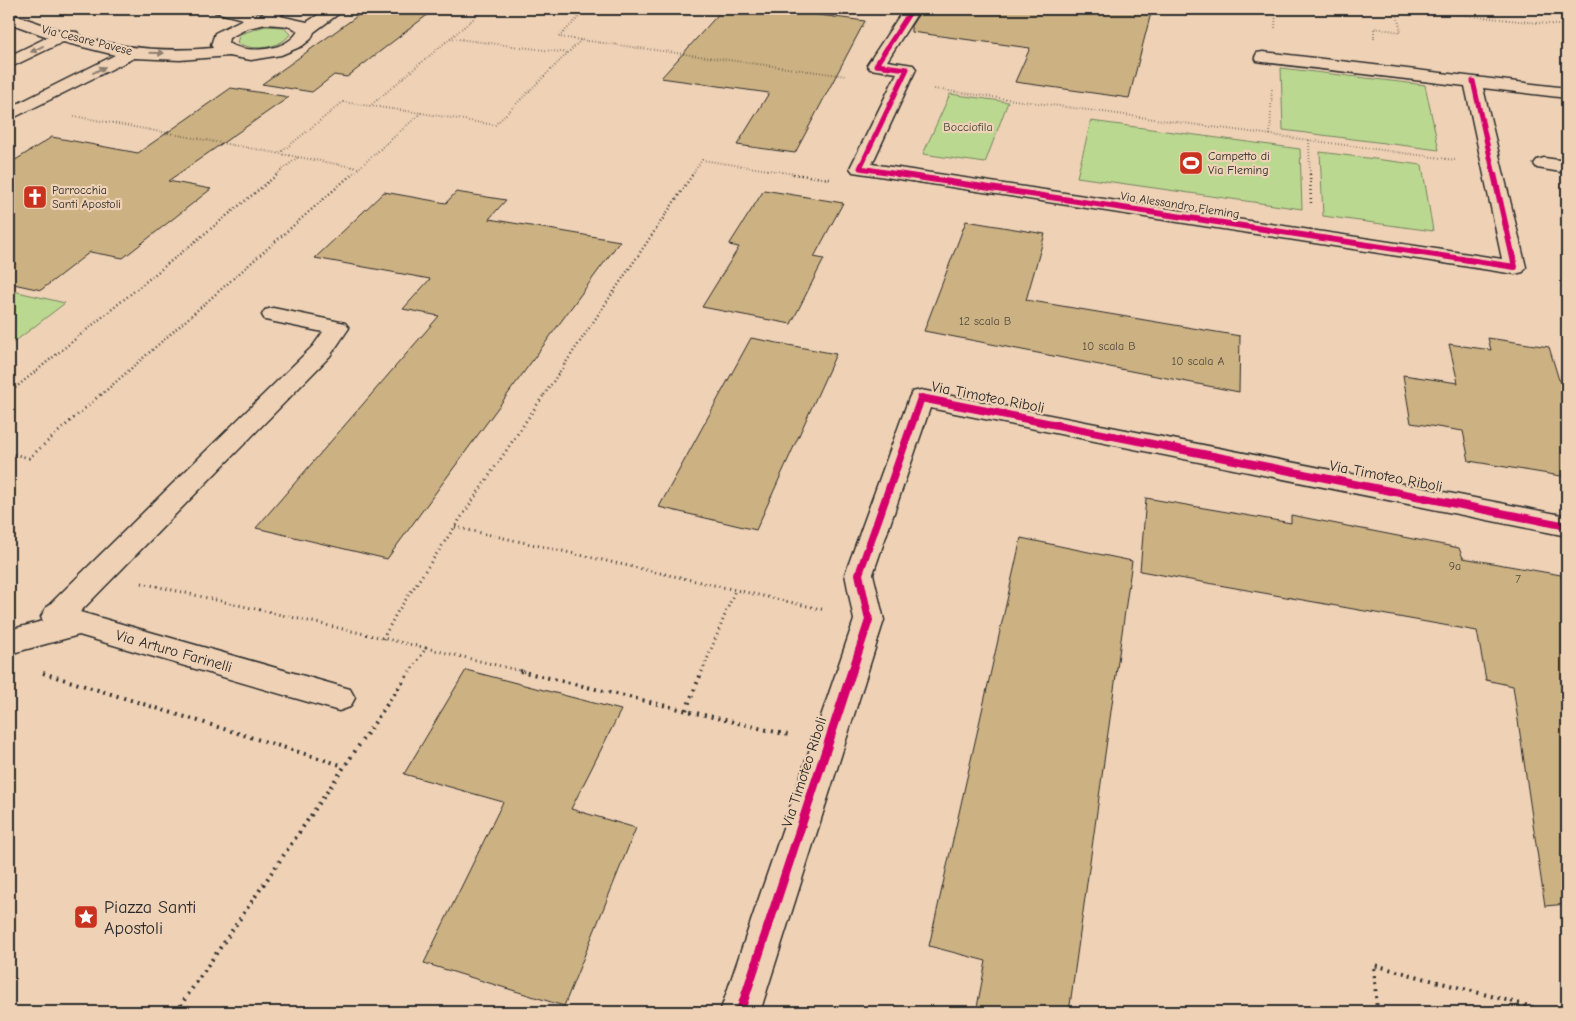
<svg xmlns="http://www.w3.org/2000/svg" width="1576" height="1021" viewBox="0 0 1576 1021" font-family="'Comic Neue',sans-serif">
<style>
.green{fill:#bbd890;stroke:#73825e}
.building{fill:#ccb182;stroke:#2b2b2b}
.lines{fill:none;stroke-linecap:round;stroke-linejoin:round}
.minor-casing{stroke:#2b2b2b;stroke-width:3}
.path-far3{stroke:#2b2b2b;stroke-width:2;stroke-dasharray:0.5 2.5;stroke-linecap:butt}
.path-far2{stroke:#2b2b2b;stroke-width:2.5;stroke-dasharray:1 3;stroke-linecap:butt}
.path-far1{stroke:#2b2b2b;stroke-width:3;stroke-dasharray:1 4;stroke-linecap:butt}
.path{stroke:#2b2b2b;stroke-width:4;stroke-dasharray:2 5;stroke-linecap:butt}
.minor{fill:#efd2b6;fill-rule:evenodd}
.cycleway-far3-casing{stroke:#efd2b6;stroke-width:7}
.cycleway-far2-casing{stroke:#efd2b6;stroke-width:9}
.cycleway-far1-casing{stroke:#efd2b6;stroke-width:11}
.cycleway-casing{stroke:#efd2b6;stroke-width:12}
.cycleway-far3{stroke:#d6006c;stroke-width:5}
.cycleway-far2{stroke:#d6006c;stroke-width:6}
.cycleway-far1{stroke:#d6006c;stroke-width:8}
.cycleway{stroke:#d6006c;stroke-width:9}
.oneway{fill:#8d7e70}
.labels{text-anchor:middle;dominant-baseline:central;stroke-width:4.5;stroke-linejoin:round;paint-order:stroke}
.far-street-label{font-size:12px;fill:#2b2b2b;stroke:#efd2b6}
.far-park-label{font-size:12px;fill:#41453a;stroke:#efd2b6}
.far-poi-label{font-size:12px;fill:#2b2b2b;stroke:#efd2b6;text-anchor:start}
.number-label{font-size:12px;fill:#534c41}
.street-label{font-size:15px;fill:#2b2b2b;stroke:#efd2b6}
.near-poi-label{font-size:18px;fill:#2b2b2b;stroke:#efd2b6;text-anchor:start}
</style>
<rect width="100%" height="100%" fill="#efd2b6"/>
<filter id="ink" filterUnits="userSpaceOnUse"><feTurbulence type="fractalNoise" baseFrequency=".02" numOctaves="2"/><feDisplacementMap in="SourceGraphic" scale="10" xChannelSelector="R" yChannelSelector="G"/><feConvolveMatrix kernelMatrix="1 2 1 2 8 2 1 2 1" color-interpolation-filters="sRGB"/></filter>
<g filter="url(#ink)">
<!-- green -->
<path class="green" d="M 265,26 L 283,27 L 290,34 C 281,49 250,52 237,42 L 240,34 Z
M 1281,68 L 1425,85 L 1439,150 L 1283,130 Z
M 950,94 L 1008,102 L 985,163 L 923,154 Z
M 1091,121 L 1300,149 L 1302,209 L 1077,177 Z
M 1320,152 L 1422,165 L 1433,231 L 1323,216 Z
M 9,290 L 65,303 L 9,346 Z"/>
<!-- building -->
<path class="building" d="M 367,9 L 435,9 L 347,77 L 334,75 L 312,92 L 262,84 Z
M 723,9 L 774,9 L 865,21 L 795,153 L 737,145 L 769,93 L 661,78 Z
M 922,9 L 1152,9 L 1129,98 L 1015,82 L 1030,48 L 911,32 L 911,26 Z
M 231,88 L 289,97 L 168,181 L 211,189 L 123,258 L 90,252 L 41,290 L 9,283 L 9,164 L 52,137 L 138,153 Z
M 764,190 L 843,203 L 814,257 L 824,259 L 791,324 L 702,307 L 739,247 L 729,245 Z
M 384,192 L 446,203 L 456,192 L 506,200 L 489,219 L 620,241 L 387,559 L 256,528 L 439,316 L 403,309 L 430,279 L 315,258 Z
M 966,221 L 1045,234 L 1026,300 L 1240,336 L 1239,392 L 924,331 Z
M 751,338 L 836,354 L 756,530 L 659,507 Z
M 1488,338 L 1549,347 L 1559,380 L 1567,381 L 1567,477 L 1469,461 L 1463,431 L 1411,423 L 1403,375 L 1458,383 L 1449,344 L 1491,350 Z
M 1146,498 L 1291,523 L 1291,515 L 1459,548 L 1463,558 L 1561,575 L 1567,598 L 1567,904 L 1545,906 L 1513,686 L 1486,680 L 1477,631 L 1140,571 Z
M 1021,538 L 1132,561 L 1069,1012 L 976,1012 L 986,961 L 929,946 Z
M 466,670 L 621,710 L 571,809 L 636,828 L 564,1006 L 424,963 L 503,802 L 404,774 Z"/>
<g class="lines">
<defs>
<path id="minor" d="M 213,9 L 240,9 L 262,14 L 270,9 L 288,9 L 280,16 L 307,22 L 327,9 L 345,9 L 314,32 L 311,39 L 302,46 L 281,55 L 251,60 L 229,56 L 180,60 L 134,58 L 9,120 L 9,108 L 115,55 L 63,42 L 9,68 L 9,56 L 48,37 L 9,23 L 9,13 L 62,31 L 77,32 L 79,36 C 123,49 166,52 213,48 L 211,45 L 215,33 L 243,19 L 215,12 ZM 266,24 L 290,26 L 298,31 C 286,52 247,54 228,43 L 229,38 L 248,28 Z
M 904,9 L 920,9 L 887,61 L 913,65 L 916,69 L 872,164 L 1502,259 L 1465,86 L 1263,62 L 1257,61 L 1255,57 L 1257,53 L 1263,52 L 1567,88 L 1567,98 L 1483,88 L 1526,267 L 1523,272 L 1515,274 L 853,172 L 850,168 L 897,73 L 870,69 L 867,65 Z
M 1544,158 L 1567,161 L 1567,173 L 1537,168 L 1534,164 L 1537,160 Z
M 273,308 L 345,323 L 349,328 L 330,356 L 80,612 L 350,689 L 355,698 L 350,707 L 339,711 L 79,635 L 9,654 L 9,630 L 43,621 L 41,617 L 45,609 L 313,346 L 323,332 L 265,320 L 262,315 L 265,310 Z
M 921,390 L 1567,516 L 1567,536 L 930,408 L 873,574 L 884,620 L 760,1012 L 720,1012 L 854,620 L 845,574 L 909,398 L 912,392 Z"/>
</defs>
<!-- minor casing -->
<use href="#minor" class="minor-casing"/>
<!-- path-far3 -->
<path class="path-far3" d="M 587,9 L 559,37 L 846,76
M 1405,9 L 1567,26
M 1556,9 L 1567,10
M 1275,28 L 1276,9
M 450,38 L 568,53
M 1374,39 L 1374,28 L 1401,32 L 1396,9
M 934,89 L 1455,160
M 421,113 L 495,125 L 581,40
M 74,116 L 358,168
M 1270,135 L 1272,87
M 1309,140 L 1310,175
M 280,153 L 343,102 L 370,106 L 485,9
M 276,175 L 298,157
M 351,175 L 421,113 L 370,106
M 692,175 L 702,160 L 802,175"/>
<!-- path-far2 -->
<path class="path-far2" d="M 793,174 L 830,179
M 1310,174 L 1311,204
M 9,393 L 278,174
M 101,395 L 352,174
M 544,395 L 693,174"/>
<!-- path-far1 -->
<path class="path-far1" d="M 9,453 L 29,458 L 102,393
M 455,527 L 825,610
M 142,583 L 426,648 L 410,672
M 383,639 L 396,614 L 545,393
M 426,648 L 525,672
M 702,672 L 735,590"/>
<!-- path -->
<path class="path" d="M 520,671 L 788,735
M 43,673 L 344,766
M 686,710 L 702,671
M 181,1005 L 202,1012
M 176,1012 L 410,671
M 1377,1012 L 1374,965 L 1551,1012"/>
<!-- minor -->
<use href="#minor" class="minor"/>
<defs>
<path id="cycleway-far3" d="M 1473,81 L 1494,175
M 905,175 L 860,168 L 907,69 L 876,65 L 912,9"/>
<path id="cycleway-far2" d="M 897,174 L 1515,267 L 1494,174"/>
<path id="cycleway-far1" d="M 852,672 L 869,620 L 859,574 L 921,398 L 1567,526"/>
<path id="cycleway" d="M 740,1012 L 852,671"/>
</defs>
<!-- cycleway-far3 casing -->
<use href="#cycleway-far3" class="cycleway-far3-casing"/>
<!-- cycleway-far2 casing -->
<use href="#cycleway-far2" class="cycleway-far2-casing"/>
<!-- cycleway-far1 casing -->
<use href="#cycleway-far1" class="cycleway-far1-casing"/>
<!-- cycleway casing -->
<use href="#cycleway" class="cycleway-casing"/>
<!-- cycleway-far3 -->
<use href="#cycleway-far3" class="cycleway-far3"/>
<!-- cycleway-far2 -->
<use href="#cycleway-far2" class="cycleway-far2"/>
<!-- cycleway-far1 -->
<use href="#cycleway-far1" class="cycleway-far1"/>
<!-- cycleway -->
<use href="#cycleway" class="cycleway"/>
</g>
<!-- one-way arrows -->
<defs><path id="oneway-solid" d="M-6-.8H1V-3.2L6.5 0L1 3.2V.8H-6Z" transform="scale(1.25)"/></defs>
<g class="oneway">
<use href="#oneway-solid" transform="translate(37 49) rotate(154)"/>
<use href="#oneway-solid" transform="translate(157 53) rotate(1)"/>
<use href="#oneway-solid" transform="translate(99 70) rotate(-27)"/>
</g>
</g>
<!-- icons -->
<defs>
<symbol id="stadium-square" viewBox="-11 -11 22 22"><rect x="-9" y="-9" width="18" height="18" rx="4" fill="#c8321e" stroke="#efd2b6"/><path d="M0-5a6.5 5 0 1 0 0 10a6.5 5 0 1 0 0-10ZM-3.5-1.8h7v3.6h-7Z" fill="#fff"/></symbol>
<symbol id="church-square" viewBox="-11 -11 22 22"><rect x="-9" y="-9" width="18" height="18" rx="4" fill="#c8321e" stroke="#efd2b6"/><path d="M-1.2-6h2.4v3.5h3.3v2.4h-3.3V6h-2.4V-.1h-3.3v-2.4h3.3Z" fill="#fff"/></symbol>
<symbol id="sight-square" viewBox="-11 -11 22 22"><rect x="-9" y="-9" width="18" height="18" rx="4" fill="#c8321e" stroke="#efd2b6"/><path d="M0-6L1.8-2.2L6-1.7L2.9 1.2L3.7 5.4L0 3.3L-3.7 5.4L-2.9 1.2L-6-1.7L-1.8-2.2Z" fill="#fff"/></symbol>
</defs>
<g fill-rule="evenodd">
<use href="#stadium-square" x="1177" y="149" width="28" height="28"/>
<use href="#church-square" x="21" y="183" width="28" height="28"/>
<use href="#sight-square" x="72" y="903" width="28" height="28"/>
</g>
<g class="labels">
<!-- far-street labels -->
<g class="far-street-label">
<text transform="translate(87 40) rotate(14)">Via Cesare Pavese</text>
<text transform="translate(1180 205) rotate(9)">Via Alessandro Fleming</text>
</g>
<!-- far-park labels -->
<g class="far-park-label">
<text x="968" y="127">Bocciofila</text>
</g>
<!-- far-poi labels -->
<g class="far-poi-label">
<text x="1208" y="156">Campetto di<tspan x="1208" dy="14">Via Fleming</tspan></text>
<text x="52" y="190">Parrocchia<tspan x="52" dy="14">Santi Apostoli</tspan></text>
</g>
<!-- number labels -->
<g class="number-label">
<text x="985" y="321">12 scala B</text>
<text x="1109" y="346">10 scala B</text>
<text x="1198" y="361">10 scala A</text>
<text x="1455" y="566">9a</text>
<text x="1518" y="579">7</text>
</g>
<!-- street labels -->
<g class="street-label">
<text transform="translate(988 397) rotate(11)">Via Timoteo Riboli</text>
<text transform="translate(1386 476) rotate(11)">Via Timoteo Riboli</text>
<text transform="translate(174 651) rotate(16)">Via Arturo Farinelli</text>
<text transform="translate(804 772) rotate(-72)">Via Timoteo Riboli</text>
</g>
<!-- near-poi labels -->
<g class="near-poi-label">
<text x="104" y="907">Piazza Santi<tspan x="104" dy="21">Apostoli</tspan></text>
</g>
</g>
<!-- margin -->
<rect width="1576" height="1021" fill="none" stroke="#efd2b6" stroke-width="30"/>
<rect x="15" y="15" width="1546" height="991" fill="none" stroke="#2b2b2b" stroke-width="2" filter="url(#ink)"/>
</svg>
